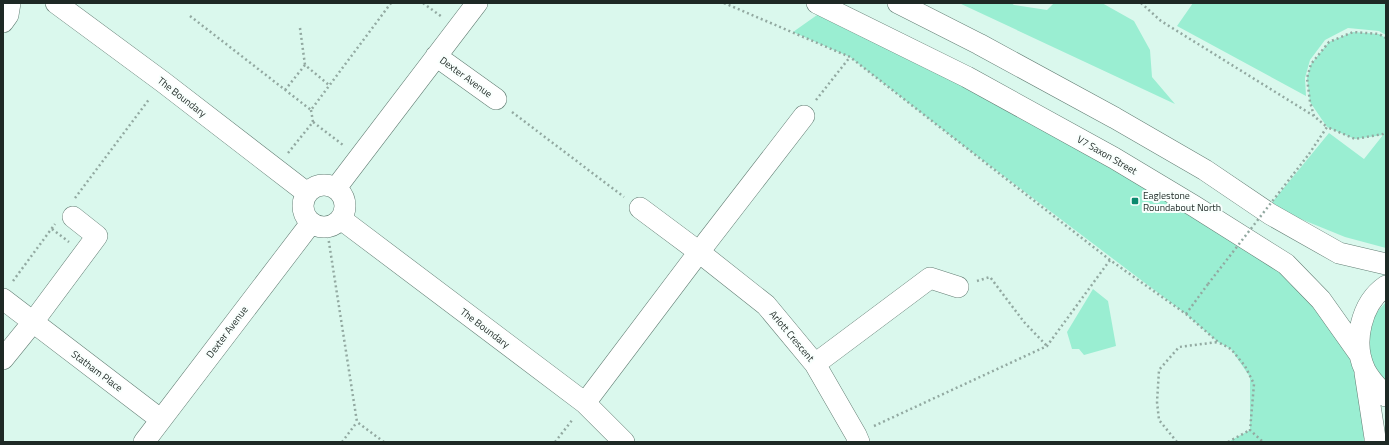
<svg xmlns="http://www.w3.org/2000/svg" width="1389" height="445" viewBox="0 0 1389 445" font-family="'Titillium Web',sans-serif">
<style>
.green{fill:#9aeed2}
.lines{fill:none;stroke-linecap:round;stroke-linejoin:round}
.minor-casing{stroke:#647f75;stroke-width:22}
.path{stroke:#92a9a1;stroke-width:2.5;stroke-dasharray:2 3;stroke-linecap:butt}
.minor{stroke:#fff;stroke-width:21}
.path-bridge{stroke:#92a9a1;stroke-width:2.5;stroke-dasharray:2 3;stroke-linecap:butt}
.poi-dot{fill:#0b8a6e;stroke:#f9fffd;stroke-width:1.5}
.labels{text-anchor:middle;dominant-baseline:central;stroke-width:4;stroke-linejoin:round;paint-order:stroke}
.street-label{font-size:10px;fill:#1e2925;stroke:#f9fffd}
.poi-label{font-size:10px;fill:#1e2925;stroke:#f9fffd;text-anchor:start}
</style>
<rect width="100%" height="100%" fill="#daf8ed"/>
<!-- green -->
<path class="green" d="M 959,3 L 1011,3 L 1014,5 L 1047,10 L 1054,3 L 1102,3 L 1134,21 L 1150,50 L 1152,77 L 1175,104 Z
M 1193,3 L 1386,3 L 1386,35 L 1379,31 L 1348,28 L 1325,40 L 1310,60 L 1305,78 L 1306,96 L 1177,26 Z
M 827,8 L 1286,264 L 1360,355 L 1364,442 L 1228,442 L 1250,430 L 1250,377 L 1231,349 L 1218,342 L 1186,314 L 964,146 L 850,57 L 793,32 Z
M 1353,32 L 1379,34 L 1386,38 L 1386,248 L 1345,237 L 1269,206 L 1329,133 L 1364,159 L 1383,135 L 1355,139 L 1327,127 L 1310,102 L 1307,78 L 1311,64 L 1329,42 Z
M 1093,289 L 1108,301 L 1116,346 L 1084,355 L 1079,349 L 1072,349 L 1067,332 Z
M 1386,302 L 1386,387 L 1383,384 L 1367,350 L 1368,331 L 1376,313 Z"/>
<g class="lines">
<defs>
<path id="minor" d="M 56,3 L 163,82 L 307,193
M 817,3 L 967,77 L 1114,158 L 1194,206 L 1286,264 L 1321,300 L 1360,355
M 898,3 L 979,44 L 1115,118 L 1205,170 L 1270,214 L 1339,253 L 1386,264
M 3,22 L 8,15 L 10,3
M 436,56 L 496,99
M303 206a21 21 0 1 1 42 0a21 21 0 1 1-42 0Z
M 336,188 L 477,3
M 640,208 L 699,252 L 766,305 L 815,364 L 856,435 L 859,442
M 341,219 L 585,403 L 624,442
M 1386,286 C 1361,303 1352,343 1365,370 C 1370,380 1378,388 1386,396
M 3,299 L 160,419
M 3,359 L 33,322 L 97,236 L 73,217
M 815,364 L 930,278 L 958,287
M 1365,373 L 1375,438 L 1375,442
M 585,403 L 699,252 L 804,116
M 144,442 L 311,223"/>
</defs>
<!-- minor casing -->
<use href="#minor" class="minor-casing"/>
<!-- path -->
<path class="path" d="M 423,3 L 442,17
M 724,3 L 850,57 L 1110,260 L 1186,314 L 1218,342 L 1231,349 L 1245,366 L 1254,384 L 1250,430 L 1263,442
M 1141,3 L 1161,21 L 1314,116 L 1327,127
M 190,16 L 311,110 L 391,3
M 300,28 L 305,65
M 285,90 L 305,65 L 329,85
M 816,100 L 850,57
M 311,110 L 313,122
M 512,112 L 624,197
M 1314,116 L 1310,102 L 1307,78 L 1311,64 L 1329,42 L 1353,32 L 1379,34 L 1386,38
M 288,153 L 313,122 L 343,145
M 1309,154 L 1327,127 L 1355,139 L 1383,134 L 1386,132
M 75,198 L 150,98
M 52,229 L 69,242
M 328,236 L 357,422 L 384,442
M 13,281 L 55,224
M 977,281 L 990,277 L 1024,322 L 1047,346
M 1186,314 L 1208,284
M 874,426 L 1047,346 L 1110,260
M 342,442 L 357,422
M 555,442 L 573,419
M 1177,442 L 1159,420 L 1157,402 L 1159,370 L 1179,347 L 1218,342
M 1228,442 L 1250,430"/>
<!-- minor -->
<use href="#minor" class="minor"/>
<!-- path-bridge -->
<path class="path-bridge" d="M 1208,284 L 1309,154"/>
</g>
<!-- markers -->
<rect class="poi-dot" x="1131" y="197" width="8" height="8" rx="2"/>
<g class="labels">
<!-- street labels -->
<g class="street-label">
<text transform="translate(466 77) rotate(36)">Dexter Avenue</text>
<text transform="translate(182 97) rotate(38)">The Boundary</text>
<text transform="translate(1107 155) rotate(30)">V7 Saxon Street</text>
<text transform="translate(485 328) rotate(37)">The Boundary</text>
<text transform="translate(227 332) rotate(-53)">Dexter Avenue</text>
<text transform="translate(792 336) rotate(50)">Arlott Crescent</text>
<text transform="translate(97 371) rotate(37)">Statham Place</text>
</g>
<!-- poi labels -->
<g class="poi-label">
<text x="1143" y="195">Eaglestone<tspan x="1143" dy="12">Roundabout North</tspan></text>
</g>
</g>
<!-- border -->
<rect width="1389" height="445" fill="none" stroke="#1e2925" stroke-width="8"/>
</svg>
